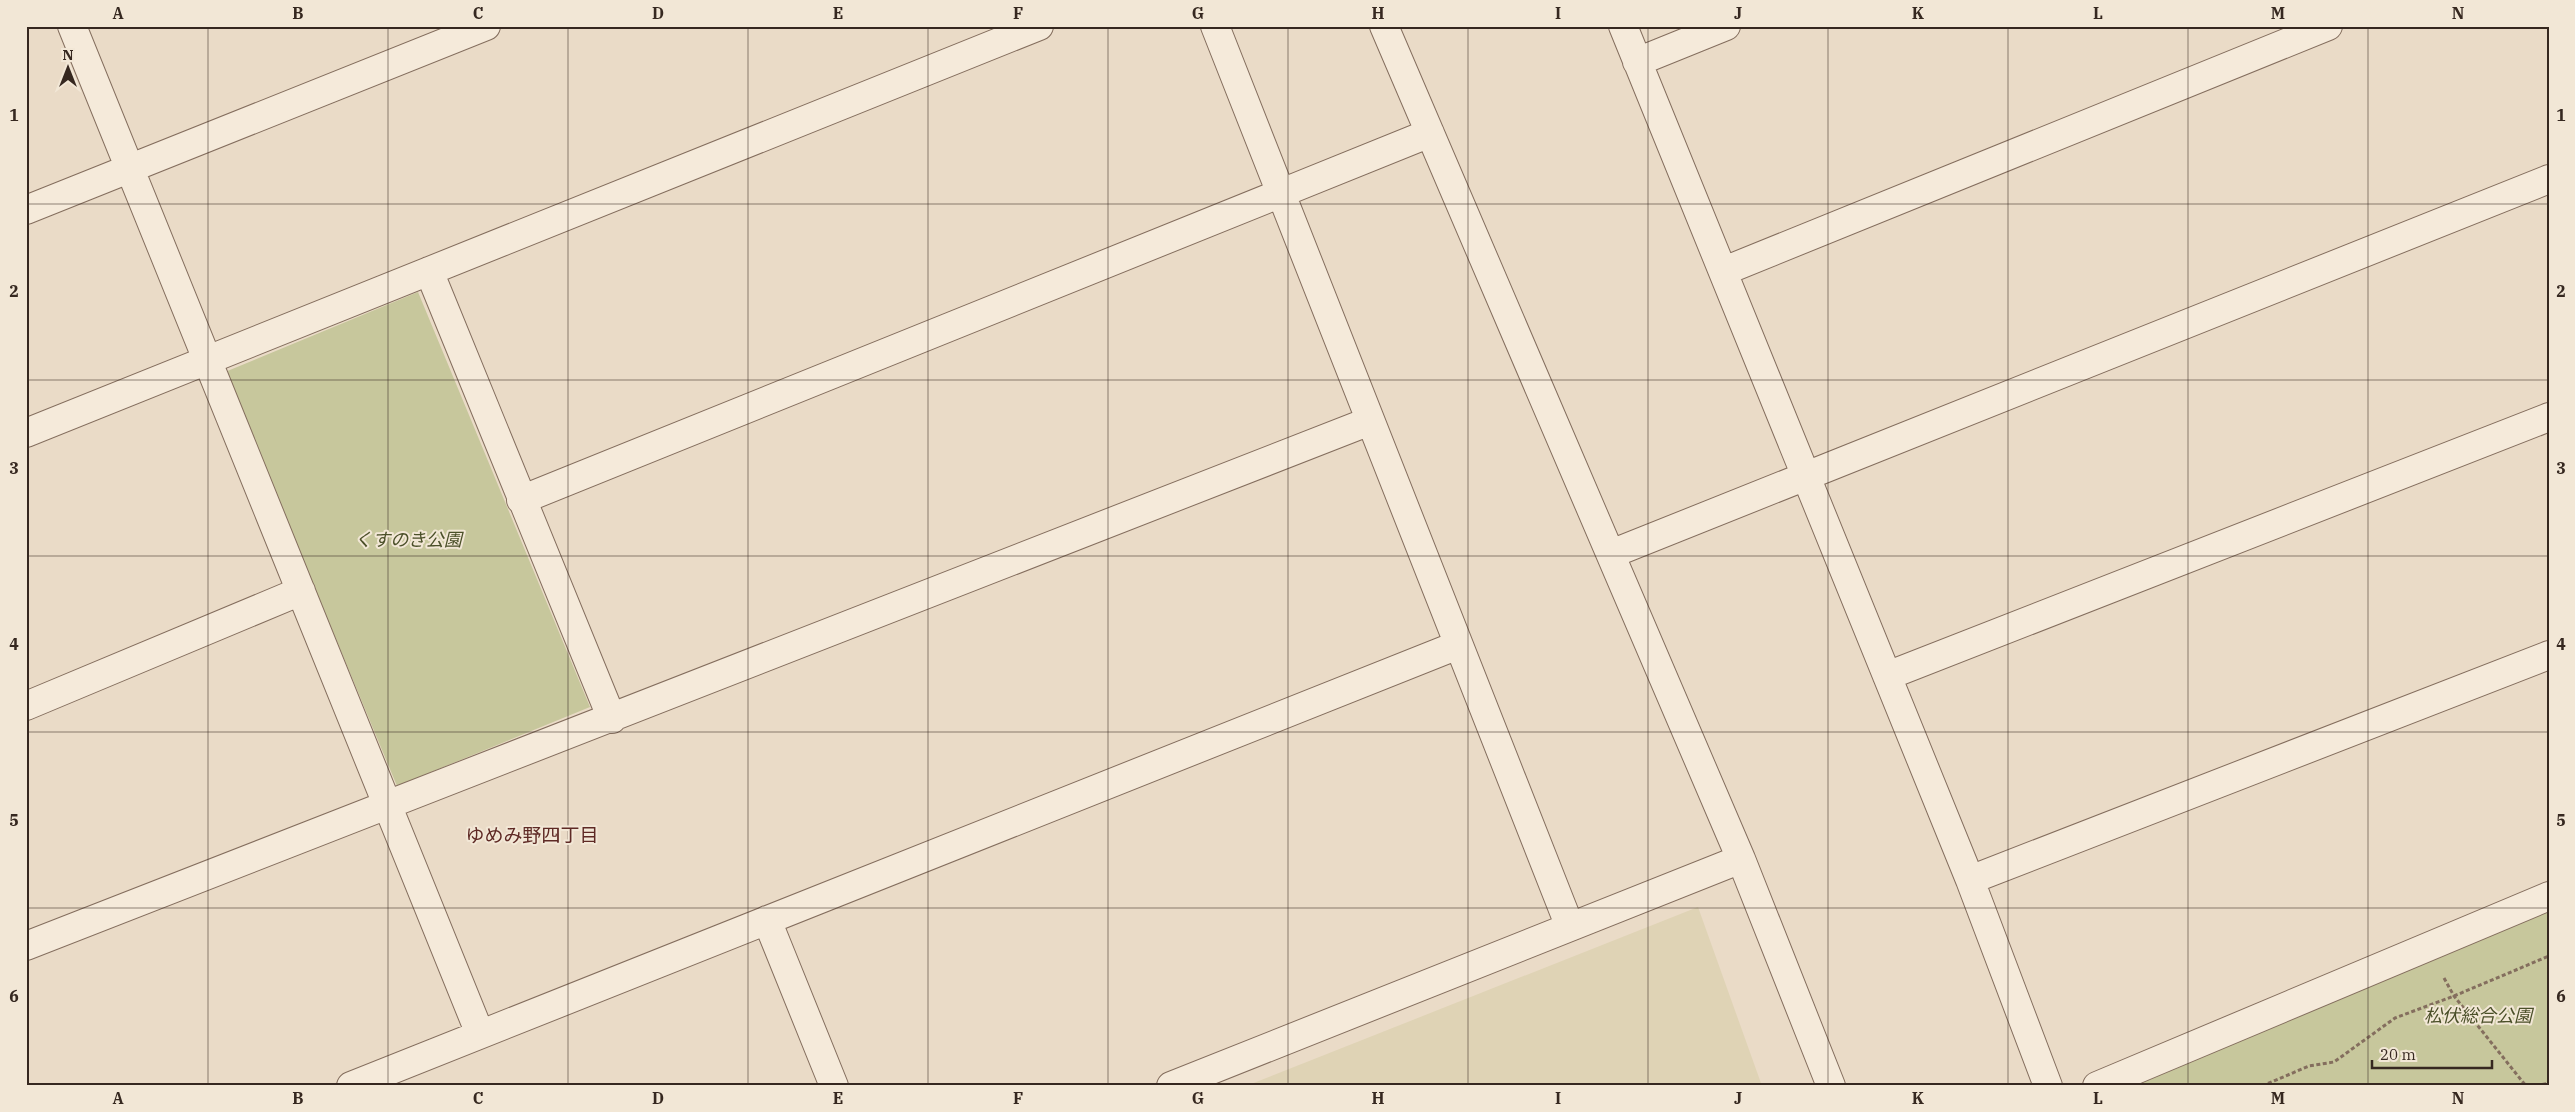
<svg xmlns="http://www.w3.org/2000/svg" width="2575" height="1112" viewBox="0 0 2575 1112" font-family="'IBM Plex Serif','Noto Sans JP',serif">
<style>
.farmland{fill:#dfd3b5}
.green{fill:#c7c79c}
.lines{fill:none;stroke-linecap:round;stroke-linejoin:round}
.minor-casing{stroke:#846e5e;stroke-width:30}
.path{stroke:#846e5e;stroke-width:3;stroke-dasharray:4 2.5;stroke-linecap:butt}
.minor{stroke:#f5eada;stroke-width:28}
.grid{fill:none;stroke:#362820;stroke-width:1;stroke-opacity:0.55}
.labels{text-anchor:middle;dominant-baseline:central;stroke-width:4;stroke-linejoin:round;paint-order:stroke}
.park-label{font-size:18px;font-style:italic;fill:#4b5029;stroke:#f2e7d6}
.neighbourhood-label{font-size:19px;fill:#5e2924;stroke:#f2e7d6}
.neatline{fill:none;stroke:#362820;stroke-width:2}
.grid-label{font-size:16px;text-anchor:middle;font-weight:bold;fill:#362820}
</style>
<rect width="100%" height="100%" fill="#eadbc7"/>
<!-- farmland -->
<path class="farmland" d="M 1698,907 L 1762,1086 L 1246,1086 Z"/>
<!-- green -->
<path class="green" d="M 418,292 L 590,707 L 397,786 L 225,372 Z
M 2549,908 L 2549,1086 L 2125,1086 Z"/>
<g class="lines">
<defs>
<path id="minor" d="M 72,26 L 480,1034
M 1215,26 L 1570,927
M 1384,26 L 1741,859 L 1831,1086
M 1623,26 L 1970,880 L 2048,1086
M 1637,62 L 1726,26
M 26,210 L 486,26
M 429,271 L 612,719
M 1724,271 L 2328,26
M 26,433 L 1039,26
M 521,500 L 1430,133
M 1611,554 L 2549,179
M 1887,676 L 2549,417
M 26,706 L 301,591
M 1970,880 L 2549,655
M 767,920 L 834,1086
M 26,946 L 1370,421
M 351,1086 L 1458,645
M 1171,1086 L 1741,859
M 2097,1086 L 2549,896"/>
</defs>
<!-- minor casing -->
<use href="#minor" class="minor-casing"/>
<!-- path -->
<path class="path" d="M 2444,978 L 2454,996 L 2526,1086
M 2262,1086 L 2309,1066 L 2334,1062 L 2395,1018 L 2454,996 L 2549,956
M 2536,1086 L 2549,1083"/>
<!-- minor -->
<use href="#minor" class="minor"/>
</g>
<!-- grid -->
<path class="grid" d="M 208,26 L 208,1086M 388,26 L 388,1086M 568,26 L 568,1086M 748,26 L 748,1086M 928,26 L 928,1086M 1108,26 L 1108,1086M 1288,26 L 1288,1086M 1468,26 L 1468,1086M 1648,26 L 1648,1086M 1828,26 L 1828,1086M 2008,26 L 2008,1086M 2188,26 L 2188,1086M 2368,26 L 2368,1086M 26,204 L 2549,204M 26,380 L 2549,380M 26,556 L 2549,556M 26,732 L 2549,732M 26,908 L 2549,908"/>
<g class="labels">
<!-- park labels -->
<g class="park-label">
<text x="408" y="539">くすのき公園</text>
<text x="2478" y="1015">松伏総合公園</text>
</g>
<!-- neighbourhood labels -->
<g class="neighbourhood-label">
<text x="532" y="835">ゆめみ野四丁目</text>
</g>
</g>
<!-- border -->
<rect width="2575" height="1112" fill="none" stroke="#f2e7d6" stroke-width="55"/>
<!-- north arrow -->
<g transform="translate(68 68)" stroke="#f2e7d6" stroke-width="4" paint-order="stroke">
<path d="M0-4L9 19L0 12L-9 19Z" fill="#362820"/>
<text y="-8" font-size="14" font-weight="bold" text-anchor="middle" fill="#362820">N</text>
</g>
<!-- scale -->
<path d="M2372 1060v8h120v-8" fill="none" stroke="#362820" stroke-width="2.5"/>
<text x="2380" y="1060" font-size="15" fill="#362820" stroke="#f2e7d6" stroke-width="4" paint-order="stroke">20 m</text>
<rect x="28" y="28" width="2520" height="1056" class="neatline"/>
<g class="grid-label">
<text x="118" y="19">A</text>
<text x="298" y="19">B</text>
<text x="478" y="19">C</text>
<text x="658" y="19">D</text>
<text x="838" y="19">E</text>
<text x="1018" y="19">F</text>
<text x="1198" y="19">G</text>
<text x="1378" y="19">H</text>
<text x="1558" y="19">I</text>
<text x="1738" y="19">J</text>
<text x="1918" y="19">K</text>
<text x="2098" y="19">L</text>
<text x="2278" y="19">M</text>
<text x="2458" y="19">N</text>
<text x="14" y="121">1</text>
<text x="2561" y="121">1</text>
<text x="14" y="297">2</text>
<text x="2561" y="297">2</text>
<text x="14" y="474">3</text>
<text x="2561" y="474">3</text>
<text x="14" y="650">4</text>
<text x="2561" y="650">4</text>
<text x="14" y="826">5</text>
<text x="2561" y="826">5</text>
<text x="14" y="1002">6</text>
<text x="2561" y="1002">6</text>
<text x="118" y="1104">A</text>
<text x="298" y="1104">B</text>
<text x="478" y="1104">C</text>
<text x="658" y="1104">D</text>
<text x="838" y="1104">E</text>
<text x="1018" y="1104">F</text>
<text x="1198" y="1104">G</text>
<text x="1378" y="1104">H</text>
<text x="1558" y="1104">I</text>
<text x="1738" y="1104">J</text>
<text x="1918" y="1104">K</text>
<text x="2098" y="1104">L</text>
<text x="2278" y="1104">M</text>
<text x="2458" y="1104">N</text>
</g>
</svg>
